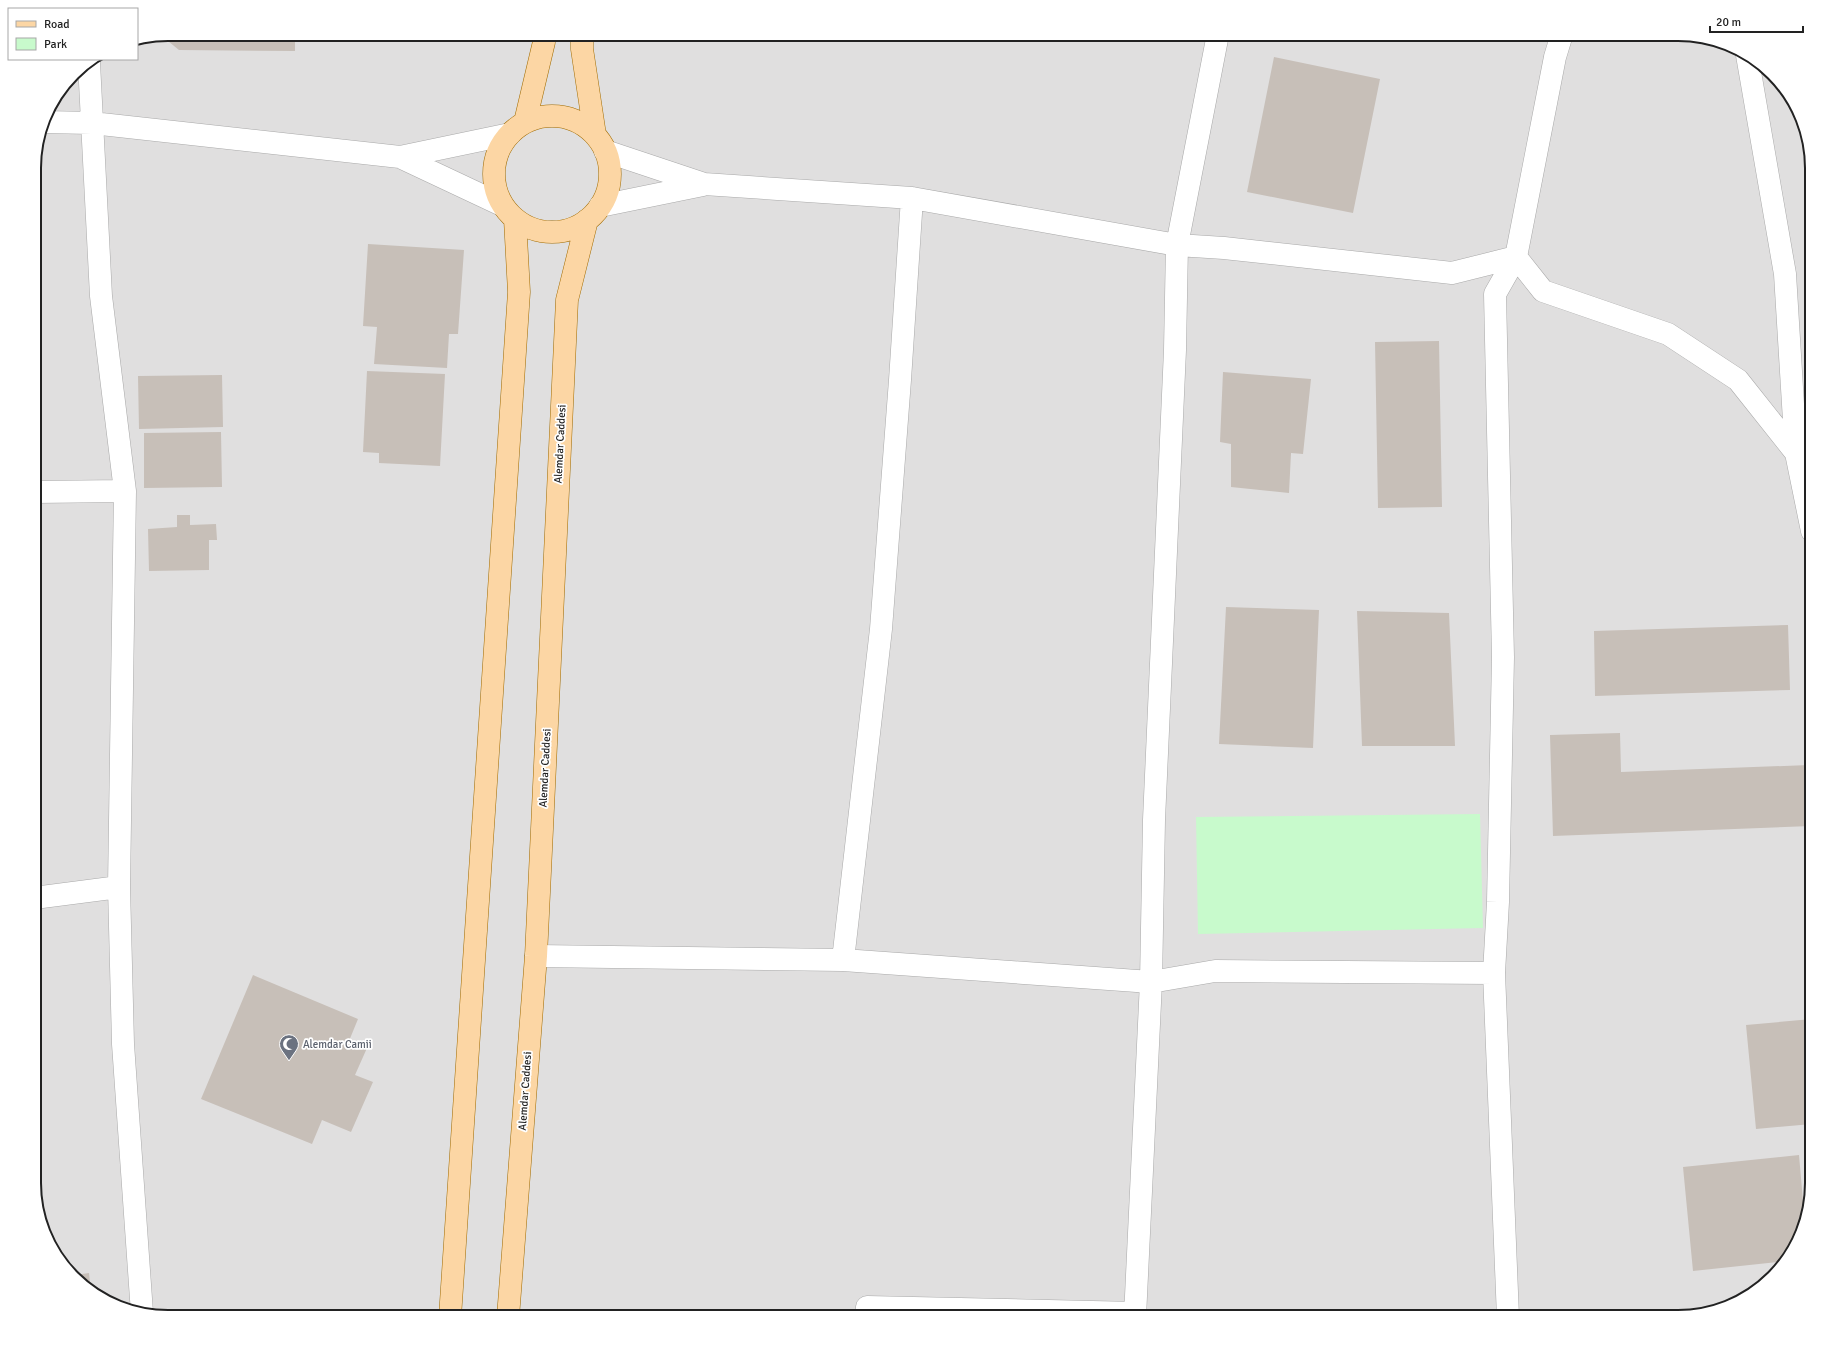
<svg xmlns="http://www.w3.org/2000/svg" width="1846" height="1351" viewBox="0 0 1846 1351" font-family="Signika,sans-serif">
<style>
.residential{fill:#e0dfdf}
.park{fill:#c8facc}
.building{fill:#c7bfb8}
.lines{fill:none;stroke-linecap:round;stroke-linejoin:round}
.minor-casing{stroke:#a9a9a9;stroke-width:23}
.major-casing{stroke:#a06b00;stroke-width:23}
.minor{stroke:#fff;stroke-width:22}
.major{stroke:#fcd6a4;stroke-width:22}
.labels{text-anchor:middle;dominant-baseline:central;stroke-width:3.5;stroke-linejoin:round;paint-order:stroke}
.street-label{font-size:11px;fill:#222;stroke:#fff}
.worship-label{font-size:11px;fill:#5b616d;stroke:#fff;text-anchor:start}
.rim{fill:none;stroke:#222;stroke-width:2}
</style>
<rect width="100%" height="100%" fill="#f2efe9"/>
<!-- residential -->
<path class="residential" d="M 168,34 L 1678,34 L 1721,41 L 1759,62 L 1798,108 L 1812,168 L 1812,1183 L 1805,1226 L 1784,1264 L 1738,1303 L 1678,1317 L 168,1317 L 125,1310 L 87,1289 L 48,1243 L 34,1192 L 34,159 L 44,116 L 73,73 L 95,59 L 137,59 L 137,40 Z"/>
<!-- park -->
<path class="park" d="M 1480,814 L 1483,928 L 1198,934 L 1196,817 Z"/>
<!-- building -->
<path class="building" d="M 168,34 L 295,34 L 295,51 L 179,50 L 163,37 L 162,35 Z
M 1274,57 L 1380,79 L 1353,213 L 1247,192 Z
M 368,244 L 464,250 L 458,334 L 449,334 L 447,368 L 374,364 L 377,327 L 363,326 Z
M 1439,341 L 1442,507 L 1378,508 L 1375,342 Z
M 367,371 L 445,374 L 440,466 L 379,463 L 379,453 L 363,452 Z
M 1223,372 L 1311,379 L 1303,454 L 1291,453 L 1289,493 L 1231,487 L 1231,444 L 1220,442 Z
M 222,375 L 223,427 L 139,429 L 138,376 Z
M 221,432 L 222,487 L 144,488 L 144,433 Z
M 177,515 L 190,515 L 190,525 L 216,524 L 217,540 L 209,540 L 209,570 L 149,571 L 148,529 L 177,527 Z
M 1226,607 L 1319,610 L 1313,748 L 1219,744 Z
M 1357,611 L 1449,613 L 1455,746 L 1362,746 Z
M 1788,625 L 1790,690 L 1595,696 L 1594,631 Z
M 1620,733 L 1621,772 L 1809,765 L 1811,826 L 1553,836 L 1550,735 Z
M 253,975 L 358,1019 L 349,1041 L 367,1048 L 355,1075 L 373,1082 L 351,1132 L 322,1120 L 312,1144 L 201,1099 Z
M 1812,1019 L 1812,1124 L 1756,1129 L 1746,1025 Z
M 1799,1155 L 1805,1224 L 1786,1261 L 1693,1271 L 1683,1167 Z
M 89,1273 L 91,1292 L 87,1289 L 75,1275 Z
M 696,1314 L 723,1316 L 723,1317 L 696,1317 Z"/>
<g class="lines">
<defs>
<path id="minor" d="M 1218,34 L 1177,245 L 1224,248 L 1452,273 L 1516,257 L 1495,294 L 1503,657 L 1498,902 L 1494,973
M 1562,34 L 1555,57 L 1516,257 L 1543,291 L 1668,334 L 1738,380 L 1796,453
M 1747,55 L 1785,274 L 1796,453 L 1812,531
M 89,63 L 101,296 L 125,491 L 119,887 L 123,1044 L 142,1313
M 43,122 L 92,123 L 400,157 L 510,134
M 605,151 L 704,184 L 912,198 L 1177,245 L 1175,350 L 1154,820 L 1151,982 L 1135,1317
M 400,157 L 502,205
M 600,206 L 703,185
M 34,492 L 125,491
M 34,898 L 119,887
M 536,956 L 843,960 L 1151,982 L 1215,971 L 1494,973 L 1508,1317
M 843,960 L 881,629 L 900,380 L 912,198
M 866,1317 L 867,1307 L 1136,1313"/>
<path id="major" d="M 582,34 L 582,49 L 595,135
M494 174a58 58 0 1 1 116 0a58 58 0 1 1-116 0Z
M 525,122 L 544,42 L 544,34
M 450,1317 L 519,292 L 515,219
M 508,1317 L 536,956 L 567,300 L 587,220"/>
</defs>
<!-- minor casing -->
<use href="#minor" class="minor-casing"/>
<!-- major casing -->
<use href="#major" class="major-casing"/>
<!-- minor -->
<use href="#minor" class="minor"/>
<!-- major -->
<use href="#major" class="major"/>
</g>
<!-- icons -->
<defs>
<symbol id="mosque-pin" viewBox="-11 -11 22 30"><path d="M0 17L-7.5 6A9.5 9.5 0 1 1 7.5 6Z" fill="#6b7280" stroke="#fff"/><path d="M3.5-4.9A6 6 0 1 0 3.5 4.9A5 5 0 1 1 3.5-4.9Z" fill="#fff"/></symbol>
</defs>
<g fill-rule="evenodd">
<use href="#mosque-pin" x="278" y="1033" width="22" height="30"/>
</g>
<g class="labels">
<!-- street labels -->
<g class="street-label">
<text transform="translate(560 444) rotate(-87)">Alemdar Caddesi</text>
<text transform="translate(545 768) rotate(-87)">Alemdar Caddesi</text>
<text transform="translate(525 1091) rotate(-86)">Alemdar Caddesi</text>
</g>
<!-- worship labels -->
<g class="worship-label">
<text x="303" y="1044">Alemdar Camii</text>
</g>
</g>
<!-- crop -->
<path d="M0 0H1846V1351H0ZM168 41H1678A127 127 0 0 1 1805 168V1183A127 127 0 0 1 1678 1310H168A127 127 0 0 1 41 1183V168A127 127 0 0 1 168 41Z" fill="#fff" fill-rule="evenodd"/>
<path class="rim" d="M168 41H1678A127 127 0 0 1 1805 168V1183A127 127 0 0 1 1678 1310H168A127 127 0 0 1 41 1183V168A127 127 0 0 1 168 41Z"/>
<!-- legend -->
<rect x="8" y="8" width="130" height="52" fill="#ffffff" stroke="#a7a7a7"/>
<rect x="16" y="21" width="20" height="6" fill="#fcd6a4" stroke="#a7a7a7"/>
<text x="44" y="28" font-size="12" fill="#222222">Road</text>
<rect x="16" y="38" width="20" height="12" fill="#c8facc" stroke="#a7a7a7"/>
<text x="44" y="48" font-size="12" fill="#222222">Park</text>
<!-- scale -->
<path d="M1710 26v6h93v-6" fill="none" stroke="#222222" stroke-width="2"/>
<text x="1716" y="26" font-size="12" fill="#222222" stroke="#ffffff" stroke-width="3" paint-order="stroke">20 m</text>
</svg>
